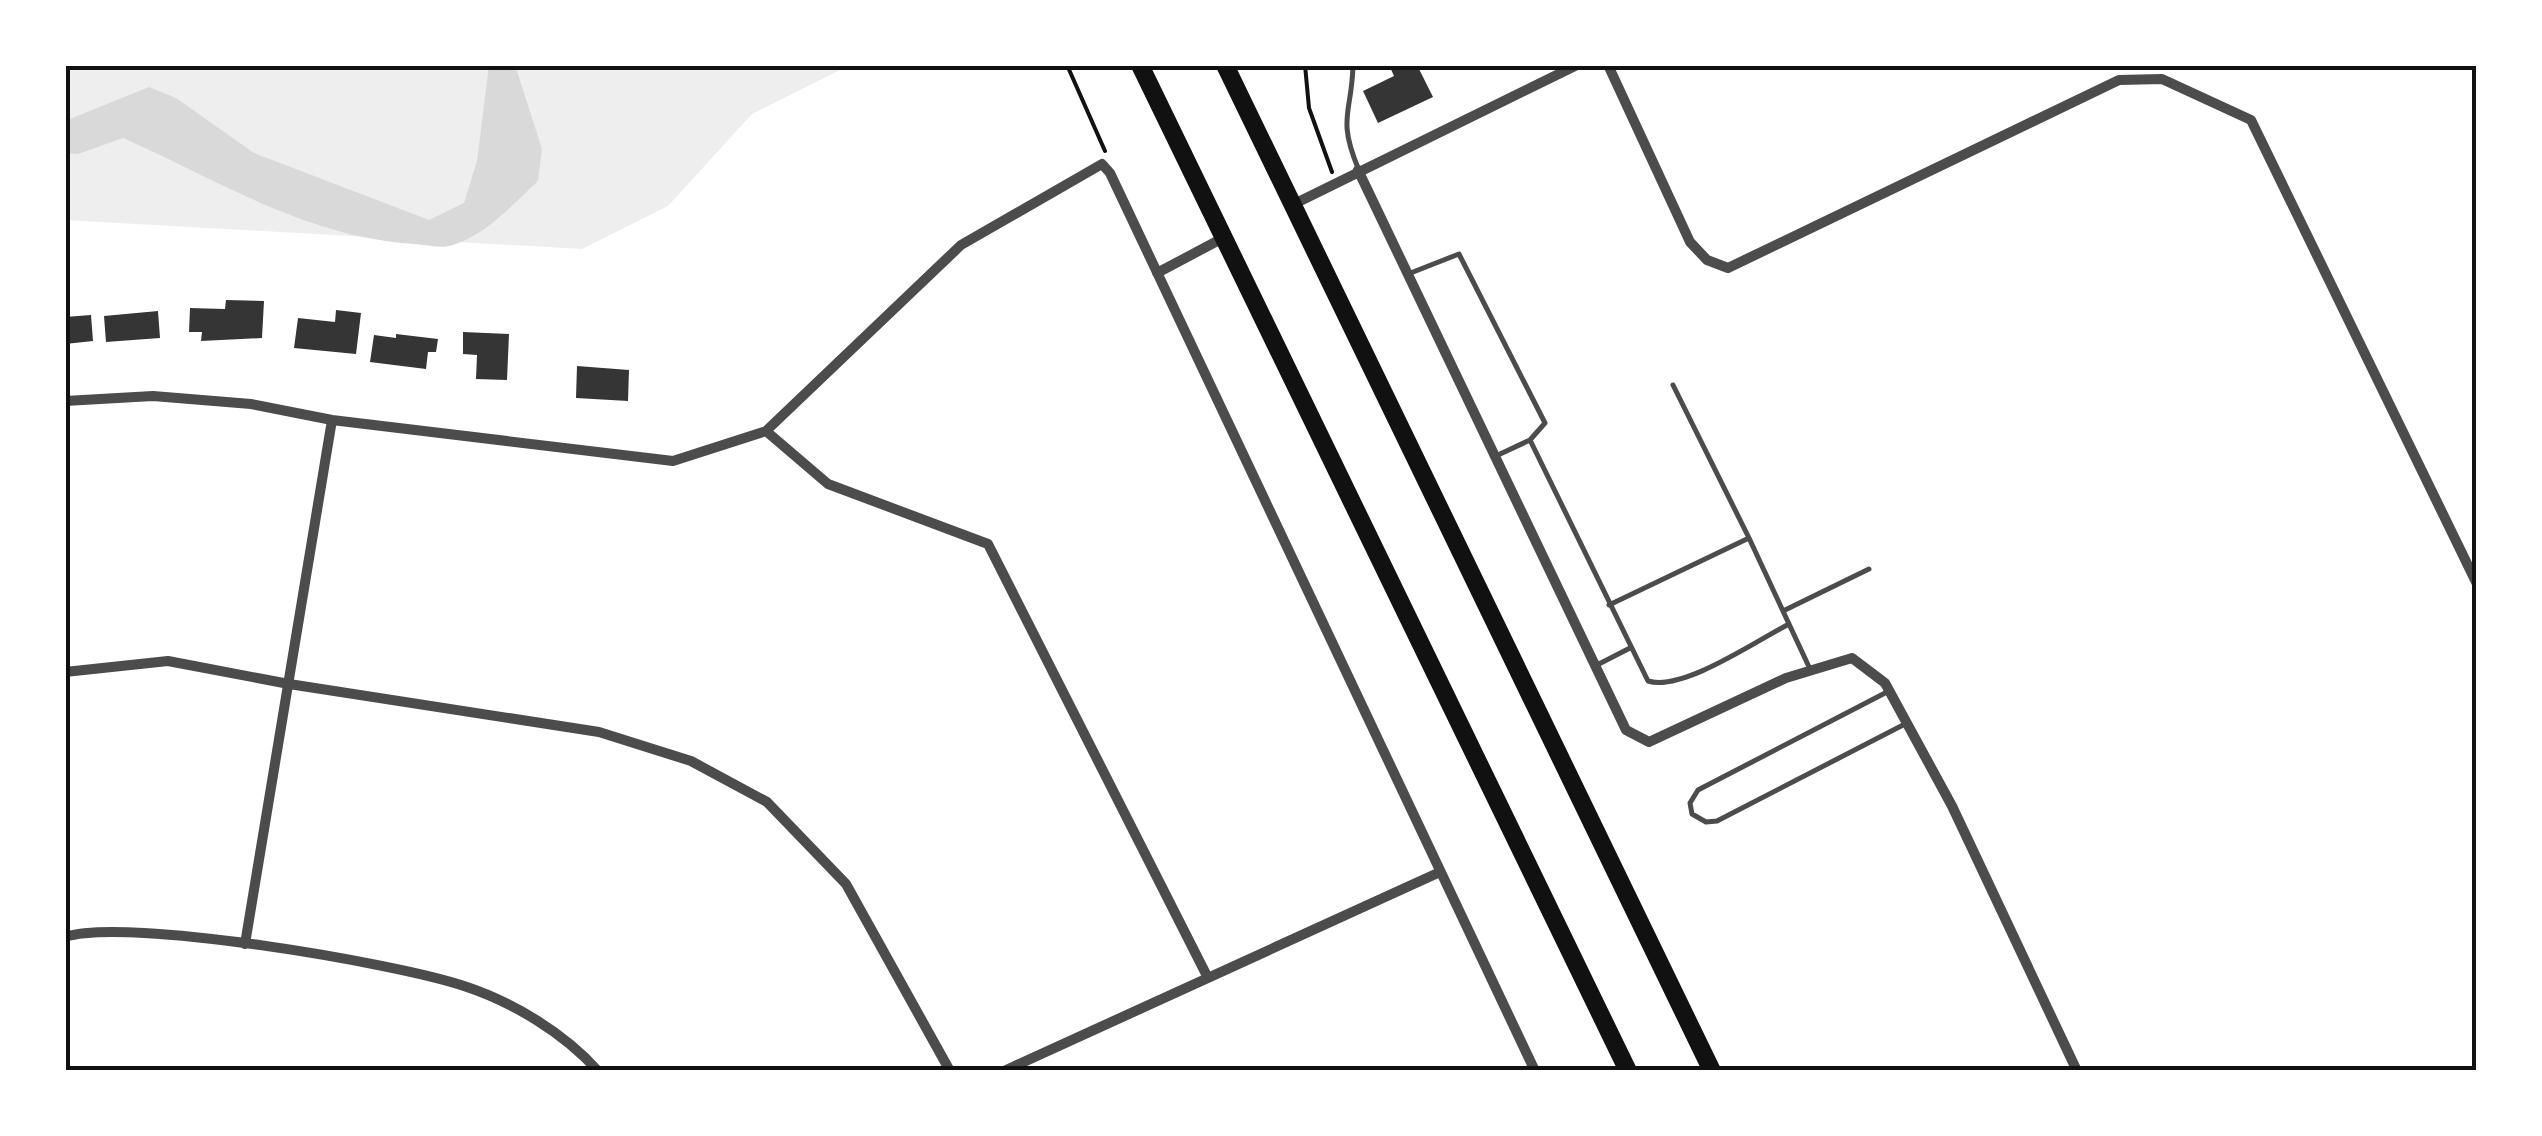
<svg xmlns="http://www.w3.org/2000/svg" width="2542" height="1136" viewBox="0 0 2542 1136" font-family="'PT Sans',sans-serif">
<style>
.green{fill:#eee}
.water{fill:#d9d9d9}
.building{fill:#353535}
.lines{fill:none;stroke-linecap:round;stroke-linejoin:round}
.path{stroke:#111;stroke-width:4}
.service{stroke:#4c4c4c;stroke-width:5}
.minor{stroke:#4c4c4c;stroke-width:10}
.trunk{stroke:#111;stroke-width:18}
.neatline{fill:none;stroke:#111;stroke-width:4}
</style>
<rect width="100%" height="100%" fill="#fff"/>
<!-- green -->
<path class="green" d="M 65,65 L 850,65 L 752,114 L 668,206 L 582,249 L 65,220 Z"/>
<!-- water -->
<path class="water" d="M 489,65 L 515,65 L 542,149 L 538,181 C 512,205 487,234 453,245 C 442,249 427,245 415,244 C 306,237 220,181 123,138 L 78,154 L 65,153 L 65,121 L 149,87 L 176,98 L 254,153 L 429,220 L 464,203 L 477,161 Z"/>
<!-- building -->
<path class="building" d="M 1389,65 L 1417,65 L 1433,97 L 1378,123 L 1363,91 L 1394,76 Z
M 226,300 L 264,301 L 262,338 L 201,341 L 202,332 L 189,332 L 190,308 L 225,309 Z
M 336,310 L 361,313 L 356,354 L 294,348 L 298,318 L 335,322 Z
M 158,311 L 160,338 L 106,342 L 104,316 Z
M 91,315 L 93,341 L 65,344 L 65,317 Z
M 463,332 L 509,334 L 507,380 L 476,379 L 477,355 L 463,354 Z
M 396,334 L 438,339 L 436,352 L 428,352 L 426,369 L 370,362 L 374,335 L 396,338 Z
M 577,366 L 629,370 L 628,401 L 576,398 Z"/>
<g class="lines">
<!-- path -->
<path class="path" d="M 1067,65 L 1105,151
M 1305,65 L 1309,108 L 1332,172"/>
<!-- service -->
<path class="service" d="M 1353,65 C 1352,113 1337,117 1358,168
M 1408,274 L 1459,254 L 1545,423 L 1530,440 L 1498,455
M 1530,440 L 1648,681 C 1682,692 1756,641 1789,624 L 1810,669
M 1749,538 L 1789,624
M 1609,605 L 1749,538 L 1673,385
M 1783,611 L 1869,569
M 1597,665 L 1630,648
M 1887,692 L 1698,790 L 1690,803 L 1692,814 L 1706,822 L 1717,821 L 1905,724"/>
<!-- minor -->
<path class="minor" d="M 1608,65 L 1690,242 L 1707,260 L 1728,268 L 2119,80 L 2162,79 L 2251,120 L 2477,584
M 1358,170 L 1626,730 L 1649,742 L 1786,678 L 1852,658 L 1885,683 L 1952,806 L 2077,1071
M 1292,205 L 1577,65
M 1157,273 L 1223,238
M 65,401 L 153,396 L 251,404 L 332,420 L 673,461 L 766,431 L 961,245 L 1102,164 L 1110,173 L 1535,1071
M 766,431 L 828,484 L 988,544 L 1207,976
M 65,672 L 168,661 L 289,684 L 599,732 L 691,761 L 767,802 L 846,884 L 950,1071
M 65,937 C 127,917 396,963 464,986 C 513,1002 564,1033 598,1071
M 245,944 L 332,420
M 1004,1071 L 1440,872"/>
<!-- trunk -->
<path class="trunk" d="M 1140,65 L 1628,1071
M 1225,65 L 1712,1071"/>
</g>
<!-- border -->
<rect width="2542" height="1136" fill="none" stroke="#ffffff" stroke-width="135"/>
<rect x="68" y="68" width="2406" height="1000" class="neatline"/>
</svg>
